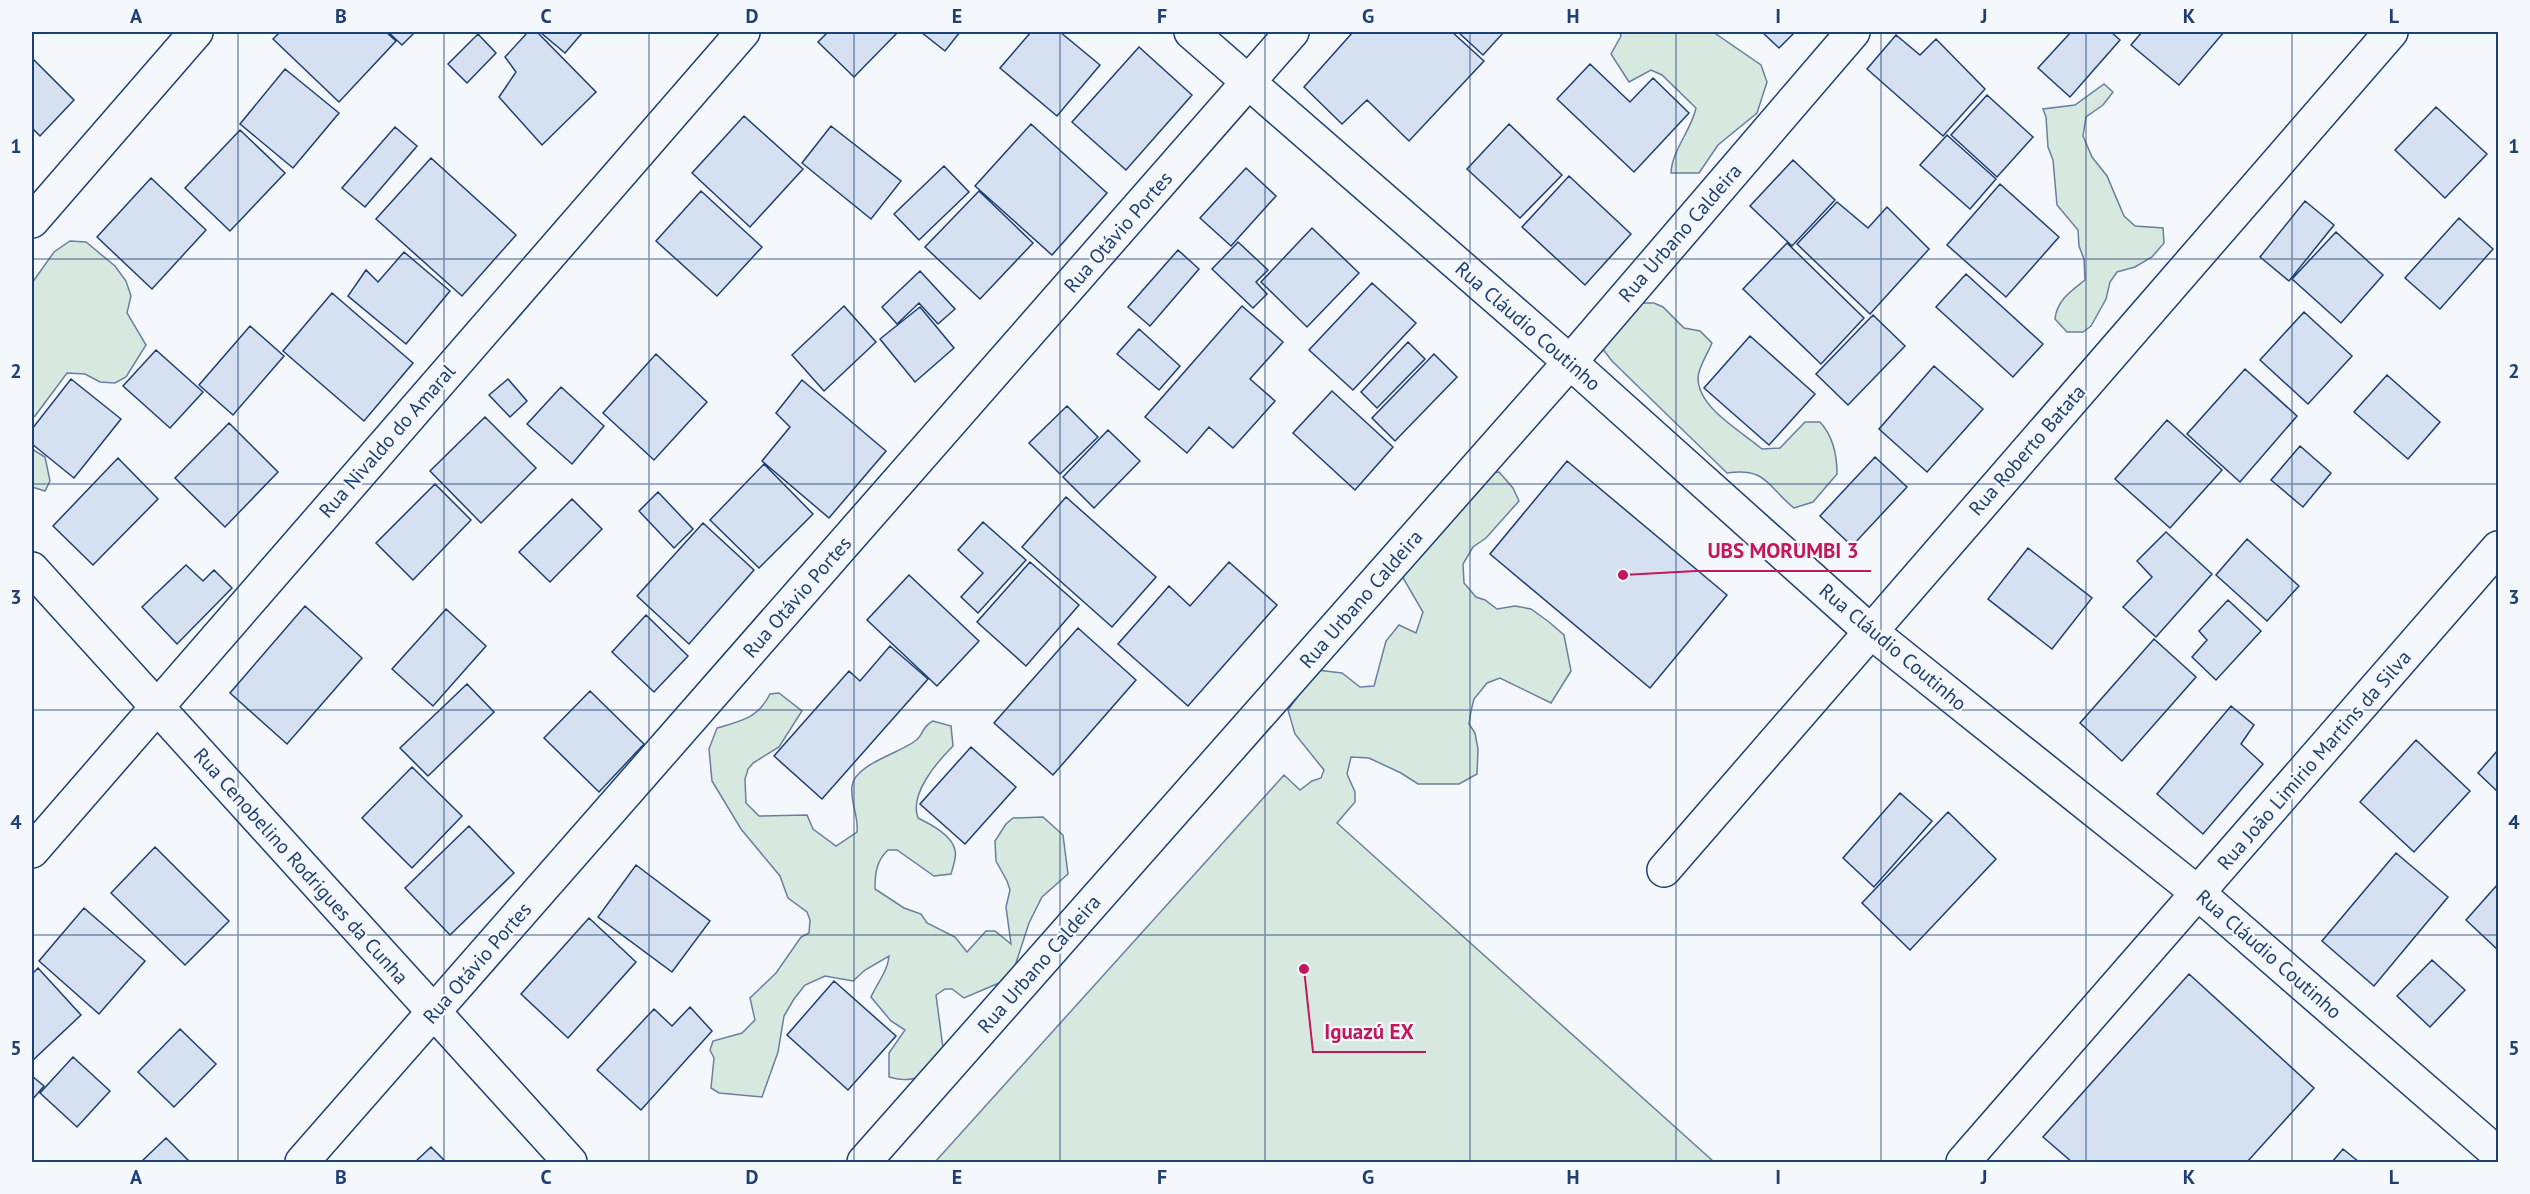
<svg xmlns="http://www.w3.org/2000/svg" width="2530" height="1194" viewBox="0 0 2530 1194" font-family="'PT Sans',sans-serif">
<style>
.green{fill:#d7e8df;stroke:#687fa3;stroke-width:1.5}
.building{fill:#d5e0f0;stroke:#1d3f73;stroke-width:1.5}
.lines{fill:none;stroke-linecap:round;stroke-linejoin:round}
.minor-casing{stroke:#1d3f73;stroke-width:36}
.minor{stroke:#f4f7fb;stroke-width:33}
.grid{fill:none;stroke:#1d3f73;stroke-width:1.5;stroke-opacity:0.55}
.labels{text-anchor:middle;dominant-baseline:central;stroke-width:4.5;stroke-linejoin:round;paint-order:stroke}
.street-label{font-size:20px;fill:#1d3f73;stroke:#f4f7fb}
.leader{fill:none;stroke:#c2185b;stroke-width:2}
.callout-dot{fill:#c2185b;stroke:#f4f7fb;stroke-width:2}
.callout-label{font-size:21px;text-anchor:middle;font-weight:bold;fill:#c2185b;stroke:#f4f7fb;stroke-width:4.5;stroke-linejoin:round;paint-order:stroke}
.neatline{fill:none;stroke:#1d3f73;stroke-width:2}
.grid-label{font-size:20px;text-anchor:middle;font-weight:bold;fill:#1d3f73}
</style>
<rect width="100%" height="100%" fill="#f4f7fb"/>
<!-- green -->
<path class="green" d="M 1620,32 L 1713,32 L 1761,65 L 1767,82 L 1757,113 L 1718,145 L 1699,173 L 1671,173 C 1672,150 1691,131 1696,108 L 1662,75 L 1651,70 L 1629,82 L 1611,54 L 1621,36 Z
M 2104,84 L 2113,92 L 2103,105 L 2086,117 L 2083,136 L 2092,157 L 2107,176 L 2124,216 L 2135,226 L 2163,228 L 2164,243 L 2152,257 L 2135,267 L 2117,272 L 2110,282 L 2106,299 L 2091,326 L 2083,332 L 2067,332 L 2055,319 C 2057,300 2071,291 2085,280 L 2084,259 L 2079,246 L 2078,230 L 2057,205 L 2053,160 L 2048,147 L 2046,117 L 2043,109 L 2075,105 Z
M 70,241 L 86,242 L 115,266 L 126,281 L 131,296 L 127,313 L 146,345 L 126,377 L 115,383 L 100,382 L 85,374 L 67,373 L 35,416 L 32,417 L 32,283 L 54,252 Z
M 1641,303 L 1654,303 L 1663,307 L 1684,328 L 1700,331 L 1712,343 C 1708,353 1698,368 1698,378 C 1698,408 1741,431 1762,449 L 1780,448 L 1805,422 L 1820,422 C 1833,436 1837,455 1837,474 L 1813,502 L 1794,508 C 1767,486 1766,467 1727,473 L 1612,361 L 1599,344 Z
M 32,449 L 45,457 L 50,481 L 45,491 L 32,487 Z
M 1499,472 L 1513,488 L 1519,501 L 1486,538 L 1473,547 L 1463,564 L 1464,583 L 1476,597 L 1485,600 L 1497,609 L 1515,606 L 1531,609 L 1549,622 L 1564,635 L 1571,671 L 1551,703 L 1500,678 L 1487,683 L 1474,699 L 1471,711 L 1469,724 L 1475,733 L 1478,749 L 1477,774 L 1459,784 L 1418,784 L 1401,773 L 1369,758 L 1351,757 L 1347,774 L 1355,792 L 1355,802 L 1337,823 L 1714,1162 L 935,1162 L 1284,775 L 1300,790 L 1312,781 L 1321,778 L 1324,770 L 1295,734 L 1288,710 L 1317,670 L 1342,673 L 1360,687 L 1374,686 L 1386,641 L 1399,625 L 1416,633 L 1423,612 L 1399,571 L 1477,475 Z
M 779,693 L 802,711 L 779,747 L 753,763 L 748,769 L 745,779 L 746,803 L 759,816 L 807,815 L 813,829 L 836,846 L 857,832 C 859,817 850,802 852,786 C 855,764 900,753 915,741 C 924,735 921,727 933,721 L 951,726 L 953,746 C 937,762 909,794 918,818 C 930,824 952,835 955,850 C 957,856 953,867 951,874 L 934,876 L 897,850 L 888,850 C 876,861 875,874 875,889 L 904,908 L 921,914 L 927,923 L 955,937 L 967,952 L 986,931 L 995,931 L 1011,944 L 1006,907 L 1010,890 L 1007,881 L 996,861 L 995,841 L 1006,824 L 1013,818 L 1043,817 L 1063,835 L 1068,874 L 1042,897 L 1029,923 L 1013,972 L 999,983 L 964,998 L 952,989 L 945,989 L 936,995 L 943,1048 C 926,1072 920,1086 889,1077 L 889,1053 L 905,1030 L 891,1021 L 871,997 C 877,983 888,971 889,956 L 865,970 L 853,981 L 825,976 L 805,985 L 794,999 L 784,1016 L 778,1052 L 762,1097 L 719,1093 L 711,1088 L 714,1058 L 710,1050 L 713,1041 L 742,1033 L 755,1020 L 750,998 L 776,973 L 801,937 L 809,933 L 810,920 L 807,912 L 788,898 L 780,876 L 741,829 L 712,781 L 709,749 L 717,728 C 742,721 758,718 770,694 Z"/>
<!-- building -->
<path class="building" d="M 280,32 L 386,32 L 396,41 L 339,102 L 273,39 Z
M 388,32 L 415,32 L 402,45 Z
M 528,32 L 537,32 L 596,92 L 542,145 L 499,97 L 516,72 L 505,57 Z
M 540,32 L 583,32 L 565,53 Z
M 828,32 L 898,32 L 854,77 L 818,42 Z
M 921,32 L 960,32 L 945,51 Z
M 1031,32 L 1060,32 L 1100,65 L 1057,116 L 1000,68 Z
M 1353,32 L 1452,32 L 1484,61 L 1409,141 L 1367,100 L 1342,124 L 1304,87 Z
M 1458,32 L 1504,32 L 1483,55 Z
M 1762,32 L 1795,32 L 1779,48 Z
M 2071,32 L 2111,32 L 2120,40 L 2070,97 L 2038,68 Z
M 2142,32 L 2224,32 L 2179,85 L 2131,45 Z
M 478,34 L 496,53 L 467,83 L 448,64 Z
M 1896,35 L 1920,55 L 1936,39 L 1985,89 L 1943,136 L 1867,69 Z
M 1139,47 L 1192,95 L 1126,170 L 1072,122 Z
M 32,58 L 74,100 L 40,136 L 32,128 Z
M 1590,64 L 1630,102 L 1653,78 L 1689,113 L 1634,172 L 1557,99 Z
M 285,69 L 339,113 L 293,168 L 240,124 Z
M 1987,95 L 2033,137 L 1997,177 L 1951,135 Z
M 2436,107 L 2487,154 L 2445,198 L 2395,150 Z
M 744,116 L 803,169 L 750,227 L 692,173 Z
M 1031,124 L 1107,193 L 1052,255 L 975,186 Z
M 1509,124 L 1562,175 L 1520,218 L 1467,169 Z
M 831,126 L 901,181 L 871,219 L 802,163 Z
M 395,127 L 417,146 L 365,207 L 342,188 Z
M 240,130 L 285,173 L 230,231 L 185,188 Z
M 1947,135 L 1996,179 L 1970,209 L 1920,165 Z
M 431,158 L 516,235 L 462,296 L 376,219 Z
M 1793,160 L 1835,200 L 1792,246 L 1750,206 Z
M 944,166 L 969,192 L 919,240 L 894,214 Z
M 1246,168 L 1276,196 L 1231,246 L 1200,218 Z
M 1569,176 L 1631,234 L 1585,285 L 1522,227 Z
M 151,178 L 206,230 L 152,289 L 97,237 Z
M 2000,184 L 2059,237 L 2006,297 L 1947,245 Z
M 701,191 L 762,247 L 717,296 L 656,241 Z
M 979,191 L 1033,243 L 980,299 L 925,247 Z
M 2305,201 L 2334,225 L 2289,281 L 2260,257 Z
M 1837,202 L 1868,228 L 1887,207 L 1929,249 L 1870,314 L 1797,244 Z
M 2459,218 L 2493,249 L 2440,309 L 2405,278 Z
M 1312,228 L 1359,273 L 1307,327 L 1261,282 Z
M 2336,232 L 2383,275 L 2341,323 L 2292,279 Z
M 1238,242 L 1268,270 L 1256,282 L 1267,294 L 1253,308 L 1212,269 Z
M 1787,243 L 1864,318 L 1821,364 L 1743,289 Z
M 1178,250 L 1199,269 L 1150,326 L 1128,307 Z
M 404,252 L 450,291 L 406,344 L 348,296 L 366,270 L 378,282 Z
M 920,271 L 955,309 L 938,324 L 919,303 L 897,324 L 882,307 Z
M 1966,274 L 2043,344 L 2013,377 L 1936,307 Z
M 1372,283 L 1416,323 L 1353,390 L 1309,350 Z
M 332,293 L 413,363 L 364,421 L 283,351 Z
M 844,306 L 876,342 L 824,391 L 792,355 Z
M 1242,306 L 1283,342 L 1250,379 L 1275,401 L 1233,448 L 1209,427 L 1187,453 L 1145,417 Z
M 920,307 L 954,348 L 915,382 L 880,339 Z
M 2304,312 L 2352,356 L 2308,404 L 2260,360 Z
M 1873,315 L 1905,346 L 1848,405 L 1816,374 Z
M 250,326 L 284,356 L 233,415 L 199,385 Z
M 1139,329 L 1180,366 L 1159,390 L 1117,354 Z
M 1750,336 L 1815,394 L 1769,445 L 1704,388 Z
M 1408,342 L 1425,359 L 1377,408 L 1361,392 Z
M 156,350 L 203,392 L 170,428 L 123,386 Z
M 656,354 L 707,402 L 654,460 L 603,413 Z
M 1434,354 L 1457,377 L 1395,441 L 1372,418 Z
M 1934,366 L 1983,409 L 1927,472 L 1879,429 Z
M 2245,369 L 2297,416 L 2240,482 L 2187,434 Z
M 2387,375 L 2440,422 L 2408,459 L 2354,412 Z
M 71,379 L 121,419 L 74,478 L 32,444 L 32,429 Z
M 508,379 L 527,401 L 510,417 L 489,395 Z
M 802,380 L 886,451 L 829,518 L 762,461 L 790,427 L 776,413 Z
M 561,387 L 604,426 L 572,464 L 527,424 Z
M 1332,391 L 1393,447 L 1355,490 L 1293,433 Z
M 1067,406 L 1098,437 L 1060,474 L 1029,443 Z
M 485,417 L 536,468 L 481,523 L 430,471 Z
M 2167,420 L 2222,470 L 2170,528 L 2115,479 Z
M 229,423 L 278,472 L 225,527 L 175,478 Z
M 1108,430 L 1140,461 L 1094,508 L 1063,477 Z
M 2300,446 L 2331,473 L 2303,507 L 2271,480 Z
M 1875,457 L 1907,487 L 1852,546 L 1820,516 Z
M 118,458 L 158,499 L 93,565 L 53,526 Z
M 1567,461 L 1727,595 L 1650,688 L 1490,554 Z
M 764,464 L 813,514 L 759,568 L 710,520 Z
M 435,484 L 471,520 L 413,580 L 376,543 Z
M 658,492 L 693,529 L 674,548 L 639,511 Z
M 1066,497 L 1156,577 L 1112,627 L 1022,547 Z
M 572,499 L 602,529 L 550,582 L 519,552 Z
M 983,522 L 1026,560 L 978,613 L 961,597 L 983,573 L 958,550 Z
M 703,523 L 754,570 L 689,644 L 637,596 Z
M 2166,532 L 2212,574 L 2156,637 L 2123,607 L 2152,577 L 2137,561 Z
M 2247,539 L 2299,586 L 2267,621 L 2216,575 Z
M 2028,548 L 2092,598 L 2052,649 L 1988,599 Z
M 1030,562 L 1079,605 L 1026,666 L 977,622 Z
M 1229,562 L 1277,605 L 1188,706 L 1118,644 L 1169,586 L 1190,606 Z
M 186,565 L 203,581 L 214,570 L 232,588 L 177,644 L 142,607 Z
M 909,575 L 979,641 L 937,686 L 867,620 Z
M 2228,600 L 2261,631 L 2216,680 L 2192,657 L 2207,640 L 2199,631 Z
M 305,606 L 362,658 L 287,744 L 230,693 Z
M 446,609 L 486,646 L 433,706 L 392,669 Z
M 646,615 L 688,656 L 654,692 L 612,652 Z
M 1078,628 L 1136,680 L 1053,775 L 994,723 Z
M 2154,639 L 2196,677 L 2122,761 L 2080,723 Z
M 890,646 L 928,679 L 822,799 L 774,756 L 849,671 L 860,681 Z
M 467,684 L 494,712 L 428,776 L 400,748 Z
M 590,691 L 644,744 L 599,792 L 544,738 Z
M 2231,706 L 2254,725 L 2241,744 L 2263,764 L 2203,834 L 2157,794 Z
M 2416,740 L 2470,791 L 2414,852 L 2360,802 Z
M 971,747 L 1016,787 L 965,844 L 920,804 Z
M 2498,750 L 2498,792 L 2478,773 Z
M 412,767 L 462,816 L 412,868 L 362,818 Z
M 1900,793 L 1932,821 L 1874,887 L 1843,858 Z
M 1948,812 L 1996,859 L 1910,950 L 1862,903 Z
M 469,826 L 514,873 L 450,935 L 405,888 Z
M 155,847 L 229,921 L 185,965 L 111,893 Z
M 2396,853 L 2448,897 L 2374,986 L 2322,941 Z
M 636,865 L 710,921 L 672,972 L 598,917 Z
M 2498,884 L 2498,950 L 2466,920 Z
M 84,908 L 145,961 L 99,1014 L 39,961 Z
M 589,918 L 636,962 L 568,1038 L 521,994 Z
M 2432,960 L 2465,990 L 2430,1027 L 2397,996 Z
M 38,968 L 81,1015 L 32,1061 L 32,974 Z
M 2189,974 L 2314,1088 L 2247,1162 L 2072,1162 L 2043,1137 Z
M 834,981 L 896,1036 L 848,1090 L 787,1035 Z
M 690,1007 L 712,1031 L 641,1110 L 597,1070 L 654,1009 L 672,1026 Z
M 180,1029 L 216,1064 L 174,1107 L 138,1072 Z
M 73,1057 L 110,1091 L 77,1127 L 40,1093 Z
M 32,1076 L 44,1086 L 32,1100 Z
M 166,1138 L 190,1162 L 141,1162 Z
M 431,1147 L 446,1162 L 415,1162 Z
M 2343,1149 L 2359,1162 L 2332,1162 Z"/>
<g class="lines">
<defs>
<path id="minor" d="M 1191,32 L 1570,362 L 1870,631 L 2198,893 L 2498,1154
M 32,221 L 196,32
M 32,569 L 570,1162
M 32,851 L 743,32
M 1664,870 L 2391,32
M 302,1162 L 1292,32
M 864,1162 L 1570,362 L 1853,32
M 1963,1162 L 2498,548"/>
</defs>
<!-- minor casing -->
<use href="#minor" class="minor-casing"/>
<!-- minor -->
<use href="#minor" class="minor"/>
</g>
<!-- grid -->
<path class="grid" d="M 238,32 L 238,1162M 444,32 L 444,1162M 649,32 L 649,1162M 854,32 L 854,1162M 1060,32 L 1060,1162M 1265,32 L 1265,1162M 1470,32 L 1470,1162M 1676,32 L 1676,1162M 1881,32 L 1881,1162M 2086,32 L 2086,1162M 2292,32 L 2292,1162M 32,259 L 2498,259M 32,484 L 2498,484M 32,710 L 2498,710M 32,935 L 2498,935"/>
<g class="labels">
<!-- street labels -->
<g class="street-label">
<text transform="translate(1118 232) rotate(-49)">Rua Otávio Portes</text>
<text transform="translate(1680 233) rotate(-49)">Rua Urbano Caldeira</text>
<text transform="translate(1528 326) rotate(41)">Rua Cláudio Coutinho</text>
<text transform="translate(387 441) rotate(-49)">Rua Nivaldo do Amaral</text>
<text transform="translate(2027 450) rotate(-49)">Rua Roberto Batata</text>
<text transform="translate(797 597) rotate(-49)">Rua Otávio Portes</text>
<text transform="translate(1361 599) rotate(-49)">Rua Urbano Caldeira</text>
<text transform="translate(1893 647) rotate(40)">Rua Cláudio Coutinho</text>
<text transform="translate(2314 760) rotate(-49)">Rua João Limirio Martins da Silva</text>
<text transform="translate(301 866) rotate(48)">Rua Cenobelino Rodrigues da Cunha</text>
<text transform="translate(2269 954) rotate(41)">Rua Cláudio Coutinho</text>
<text transform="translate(477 963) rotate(-49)">Rua Otávio Portes</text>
<text transform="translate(1039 964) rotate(-49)">Rua Urbano Caldeira</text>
</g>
</g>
<!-- callouts -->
<path class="leader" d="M1623 575L1696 571H1871M1304 969L1313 1052H1426"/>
<g class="callout-dot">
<circle cx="1623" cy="575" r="6"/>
<circle cx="1304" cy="969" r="6"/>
</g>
<g class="callout-label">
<text x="1783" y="558">UBS MORUMBI 3</text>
<text x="1369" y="1039">Iguazú EX</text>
</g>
<!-- border -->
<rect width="2530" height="1194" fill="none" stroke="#f4f7fb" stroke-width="66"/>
<rect x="33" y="33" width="2464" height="1128" class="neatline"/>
<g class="grid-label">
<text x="136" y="23">A</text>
<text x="341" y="23">B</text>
<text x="546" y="23">C</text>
<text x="752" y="23">D</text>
<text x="957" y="23">E</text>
<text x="1162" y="23">F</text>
<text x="1368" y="23">G</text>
<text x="1573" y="23">H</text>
<text x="1778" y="23">I</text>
<text x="1984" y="23">J</text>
<text x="2189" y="23">K</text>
<text x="2394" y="23">L</text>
<text x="16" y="153">1</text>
<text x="2514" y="153">1</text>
<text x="16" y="378">2</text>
<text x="2514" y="378">2</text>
<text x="16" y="604">3</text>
<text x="2514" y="604">3</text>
<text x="16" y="829">4</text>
<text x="2514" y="829">4</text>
<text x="16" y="1055">5</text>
<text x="2514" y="1055">5</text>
<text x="136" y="1184">A</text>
<text x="341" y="1184">B</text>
<text x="546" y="1184">C</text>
<text x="752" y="1184">D</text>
<text x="957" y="1184">E</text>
<text x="1162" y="1184">F</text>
<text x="1368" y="1184">G</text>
<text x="1573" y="1184">H</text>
<text x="1778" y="1184">I</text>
<text x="1984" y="1184">J</text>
<text x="2189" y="1184">K</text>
<text x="2394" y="1184">L</text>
</g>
</svg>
